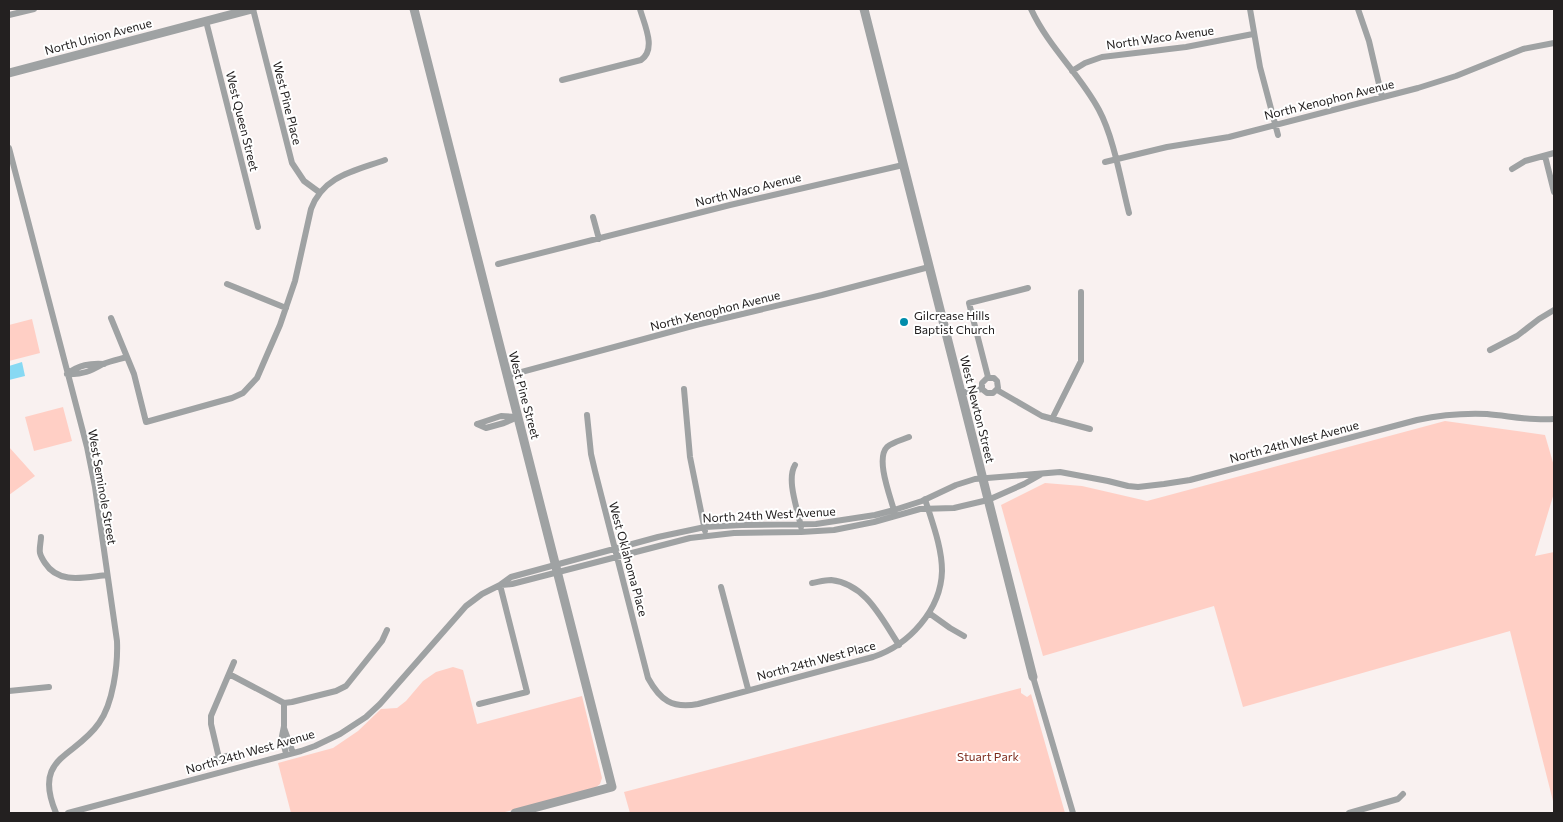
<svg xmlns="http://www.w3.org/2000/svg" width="1563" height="822" viewBox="0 0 1563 822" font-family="Commissioner,sans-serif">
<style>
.green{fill:#ffcfc5}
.water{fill:#87d9f3}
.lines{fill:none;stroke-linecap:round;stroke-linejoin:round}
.minor{stroke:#9fa2a3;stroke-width:6}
.tertiary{stroke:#9fa2a3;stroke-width:9}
.poi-dot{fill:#018dab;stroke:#fff;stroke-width:2}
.labels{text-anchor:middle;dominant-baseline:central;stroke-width:4;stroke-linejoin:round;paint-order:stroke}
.street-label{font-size:12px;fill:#232020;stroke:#fff}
.poi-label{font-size:12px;fill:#232020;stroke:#fff;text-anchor:start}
.park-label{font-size:12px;fill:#7c2a1c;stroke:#fff}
</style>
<rect width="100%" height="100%" fill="#f9f1f0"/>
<!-- green -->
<path class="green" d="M 32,319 L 40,353 L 9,361 L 9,325 Z
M 63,407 L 72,441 L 34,451 L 25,417 Z
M 1445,421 L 1545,435 L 1554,466 L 1554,493 L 1535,556 L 1554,552 L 1554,805 L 1510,631 L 1243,707 L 1214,606 L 1043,656 L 1001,505 L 1045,483 L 1082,486 L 1147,501 Z
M 9,447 L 35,476 L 9,495 L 9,446 Z
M 453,667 L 463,670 L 477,724 L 582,696 L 602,778 L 600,784 L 594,789 L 501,813 L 291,813 L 278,763 L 333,748 L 358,731 L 381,709 L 397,708 L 406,701 L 423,681 L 436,672 Z
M 1021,688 L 1021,693 L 1027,697 L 1031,694 L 1065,813 L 630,813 L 624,792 Z"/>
<!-- water -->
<path class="water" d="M 22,362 L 25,376 L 9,380 L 9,366 Z"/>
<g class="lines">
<!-- minor -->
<path class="minor" d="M 253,9 L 292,163 L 304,181 L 319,192
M 1031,9 C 1049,48 1080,74 1099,110 C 1114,138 1121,182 1129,213
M 1250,9 L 1260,67 L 1278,135
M 1358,9 L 1369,41 L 1382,97
M 9,15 L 34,9
M 206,21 L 258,227
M 1072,71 L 1085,63 L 1102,57 L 1186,47 L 1253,34
M 562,80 L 641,60 C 657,49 644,24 640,9
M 9,148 L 87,447 L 95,487 L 117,641 C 118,665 113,704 99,723 C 75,758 32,756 56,813
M 1545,156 L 1554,192
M 1105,162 L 1167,147 L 1229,137 L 1418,88 L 1456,76 L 1523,49 L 1554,43
M 1512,169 L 1525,161 L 1554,153
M 593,217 L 599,239
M 498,264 L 730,205 L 903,165
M 227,284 L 286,308
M 111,318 L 134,374 L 146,422 L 232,398 L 243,393 L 257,378 L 280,325 L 295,281 L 311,209 C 323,176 354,171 385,160
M 1490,350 L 1517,336 L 1539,319 L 1554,310
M 67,374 C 82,375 91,371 103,364 C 110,361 120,359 127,357
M 67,374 C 79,365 90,363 104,364
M 507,376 L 696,325 L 822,295 L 929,267
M 988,377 L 969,303 L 1028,288
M 684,389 L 690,457 L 705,531
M 997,390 L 1042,416 L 1090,429
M 961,393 L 982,389 L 987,393 L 993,393 L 998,388 L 997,381 L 994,378 L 987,378 L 982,383 L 982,389
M 587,415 L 591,454 L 595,471 L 648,678 C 660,700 672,709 698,704 L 873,657 C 909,645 941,610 942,571 C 942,547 932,522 925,499
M 1052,419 L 1081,361 L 1081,292
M 477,424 L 486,428 L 504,423 L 518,417
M 477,424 L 501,416 L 517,417
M 795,465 C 786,480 798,510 801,527
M 895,514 C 891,498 875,459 887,447 C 893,442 902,440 909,437
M 41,537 C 41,542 39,548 40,553 C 41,557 43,560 45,563 C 59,585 86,577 107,575
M 812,583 C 818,582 825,580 831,580 C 866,584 881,618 899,645
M 501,585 L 512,584 L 690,538 L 734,533 L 801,532 L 834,530 L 874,522 L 920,509 L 954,508 L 988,500 L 1024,484 L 1040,475
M 721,587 L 748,689
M 929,613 L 950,628 L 964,636
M 229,674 L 284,703 L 292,702 L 336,691 L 346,686 L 382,641 L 387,630
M 1033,677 L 1073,813
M 9,691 L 49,687
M 284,703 L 284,726 L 282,736 L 286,754
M 479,704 L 527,692 L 500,585
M 284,728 L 293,753
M 219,758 L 211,724 L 211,716 L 234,662
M 208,761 L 231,755
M 68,813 L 301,751 L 315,746 L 340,734 L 366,717 L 380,704 L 466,606 L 482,594 L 500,585 L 511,577 L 658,537 L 705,527 L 742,525 L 816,524 L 875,515 L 894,510 L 922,501 L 956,485 L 975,479 L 1060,472 L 1108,481 L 1128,486 L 1138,487 L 1164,484 L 1190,480 L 1417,420 C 1440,415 1463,413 1487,414 C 1510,416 1532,421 1554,419
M 1349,813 L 1398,799 L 1403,794"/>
<!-- tertiary -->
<path class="tertiary" d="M 414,9 L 612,787 L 515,813
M 864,9 L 1033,677
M 9,73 L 252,9"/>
</g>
<!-- markers -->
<circle class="poi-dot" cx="904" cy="322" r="5"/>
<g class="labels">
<!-- street labels -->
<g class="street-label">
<text transform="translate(98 36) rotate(-15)">North Union Avenue</text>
<text transform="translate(1160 37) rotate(-8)">North Waco Avenue</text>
<text transform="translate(1329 99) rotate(-14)">North Xenophon Avenue</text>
<text transform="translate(288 103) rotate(76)">West Pine Place</text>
<text transform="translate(243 121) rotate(76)">West Queen Street</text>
<text transform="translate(748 189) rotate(-14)">North Waco Avenue</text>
<text transform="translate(715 310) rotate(-14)">North Xenophon Avenue</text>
<text transform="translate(525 395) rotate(75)">West Pine Street</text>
<text transform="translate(978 409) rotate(76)">West Newton Street</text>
<text transform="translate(1294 441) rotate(-15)">North 24th West Avenue</text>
<text transform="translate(103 487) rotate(80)">West Seminole Street</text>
<text transform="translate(769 514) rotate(-3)">North 24th West Avenue</text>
<text transform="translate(629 559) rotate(75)">West Oklahoma Place</text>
<text transform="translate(816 660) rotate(-15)">North 24th West Place</text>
<text transform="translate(250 751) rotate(-16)">North 24th West Avenue</text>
</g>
<!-- poi labels -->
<g class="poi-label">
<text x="914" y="315">Gilcrease Hills<tspan x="914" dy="14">Baptist Church</tspan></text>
</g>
<!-- park labels -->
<g class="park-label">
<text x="988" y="756">Stuart Park</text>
</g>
</g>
<!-- border -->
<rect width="1563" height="822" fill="none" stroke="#232020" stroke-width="20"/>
</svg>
